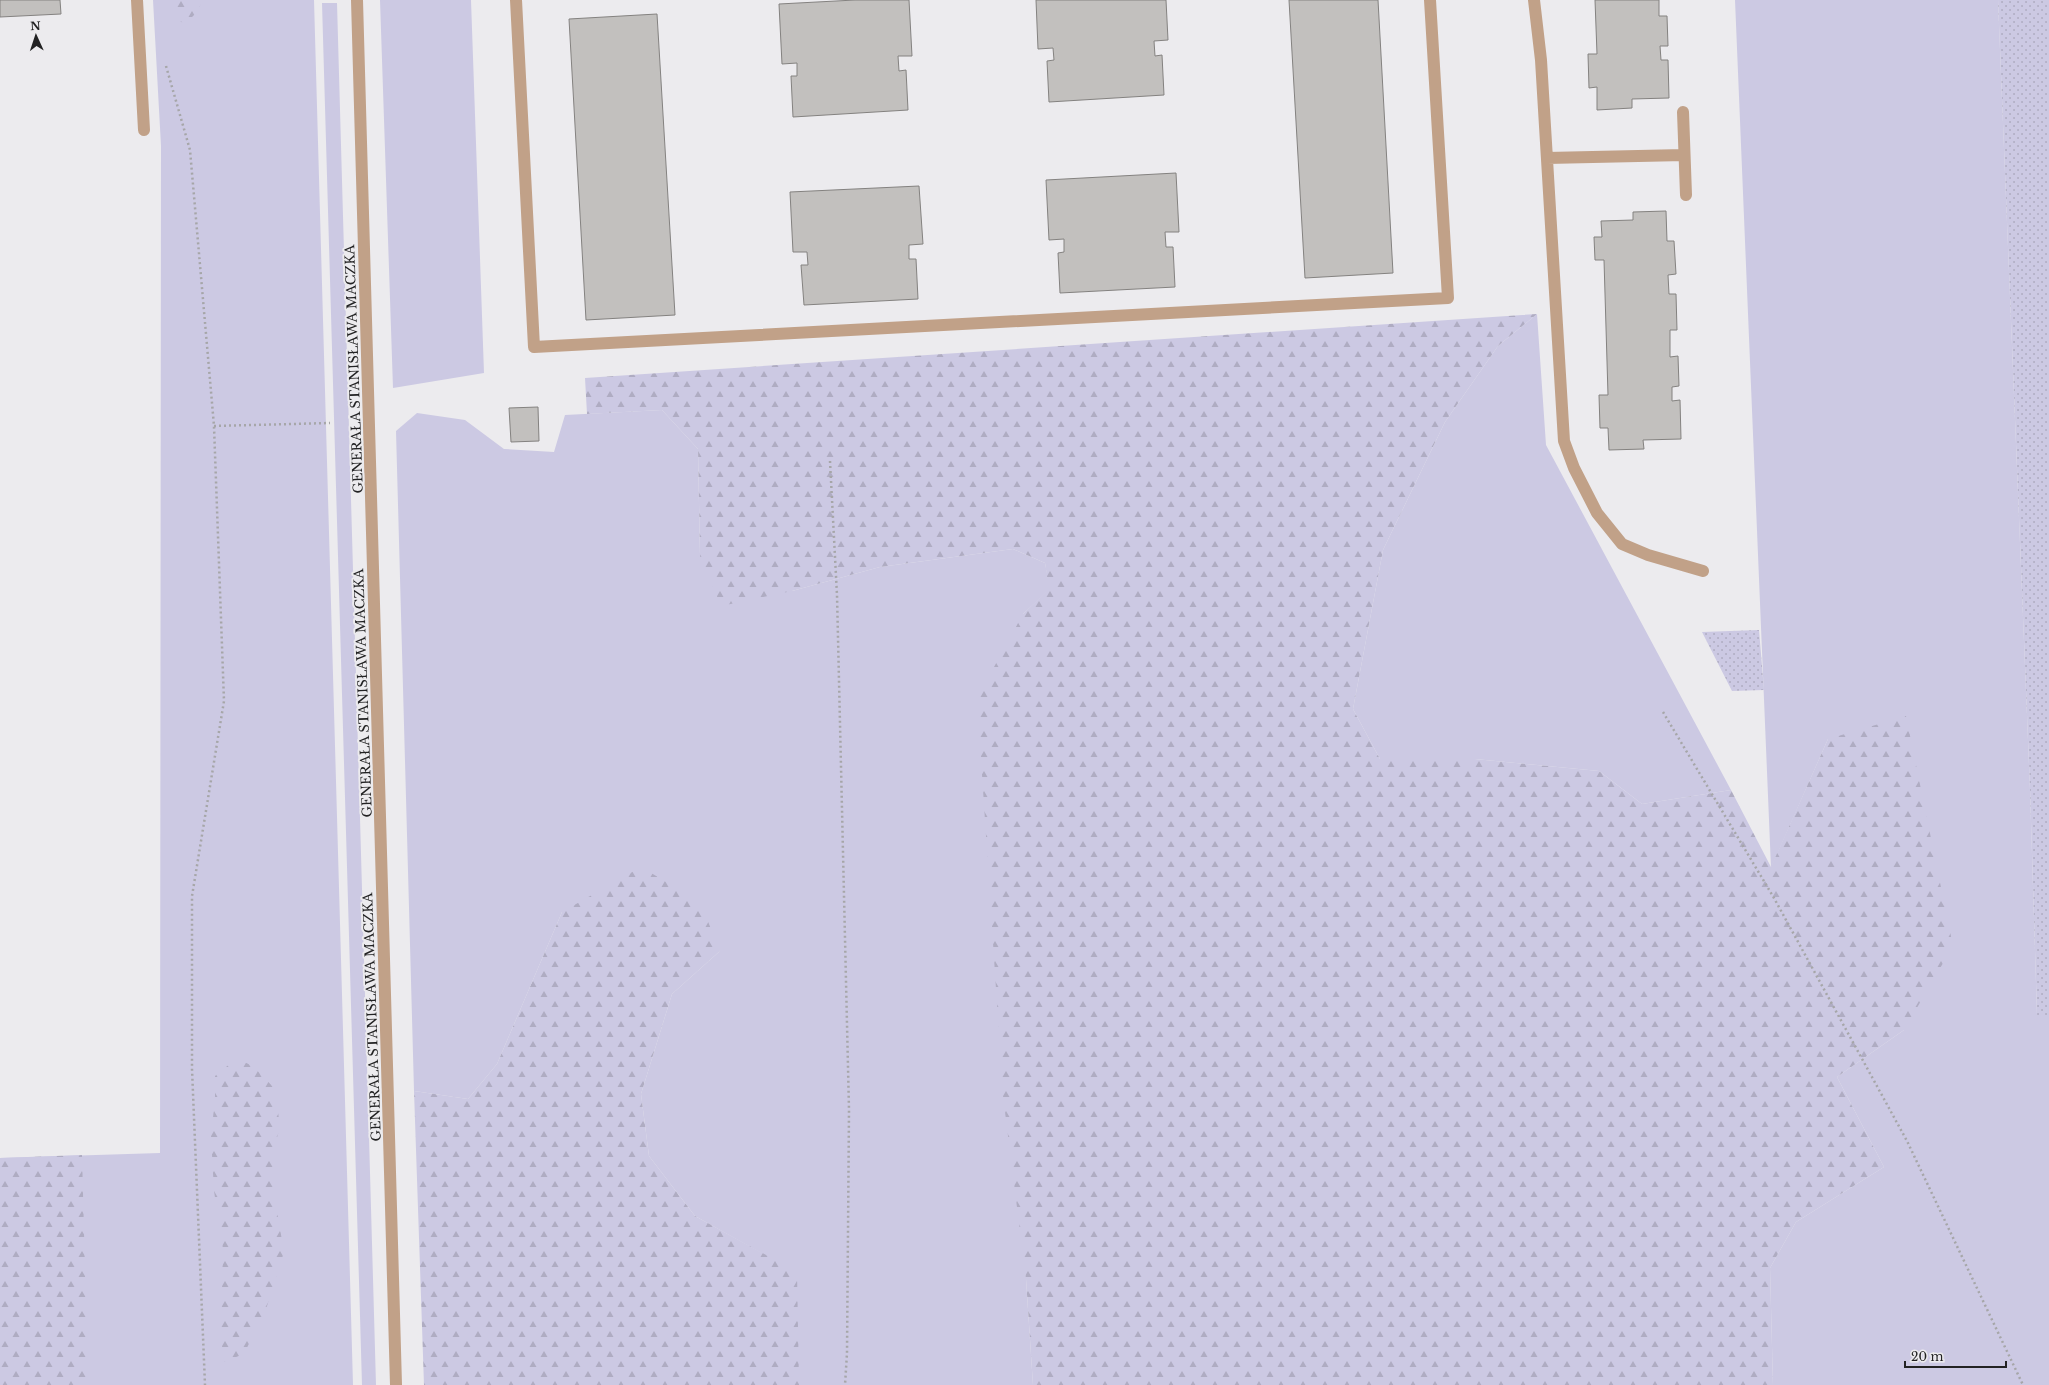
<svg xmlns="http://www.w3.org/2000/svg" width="2049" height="1385" viewBox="0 0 2049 1385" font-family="'Libre Baskerville',serif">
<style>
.grass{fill:#ccc9e3}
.forest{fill:url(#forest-firs)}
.park{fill:url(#park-dots)}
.building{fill:#c2c0be;stroke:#848280}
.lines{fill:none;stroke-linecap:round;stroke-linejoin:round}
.path{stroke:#a6a6a8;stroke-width:2.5;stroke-dasharray:2 3;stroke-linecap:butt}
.minor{stroke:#c1a188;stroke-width:12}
.labels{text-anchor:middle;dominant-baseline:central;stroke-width:4;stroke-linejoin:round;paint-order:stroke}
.street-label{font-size:13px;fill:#222223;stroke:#ecebee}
</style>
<defs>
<pattern id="forest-firs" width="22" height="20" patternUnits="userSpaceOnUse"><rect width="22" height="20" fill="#ccc9e3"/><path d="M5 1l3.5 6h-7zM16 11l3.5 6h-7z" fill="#afacc2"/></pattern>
<pattern id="park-dots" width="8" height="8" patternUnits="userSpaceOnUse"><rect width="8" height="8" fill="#ccc9e3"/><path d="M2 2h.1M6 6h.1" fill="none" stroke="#afacc2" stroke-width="1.8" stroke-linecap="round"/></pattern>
</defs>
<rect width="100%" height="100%" fill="#ecebee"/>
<!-- grass -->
<path class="grass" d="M 153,0 L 314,0 L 353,1385 L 0,1385 L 0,1158 L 160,1153 L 161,146 Z
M 380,0 L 471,0 L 484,373 L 393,388 Z
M 1735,0 L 1998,0 L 2030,789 L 2037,1015 L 2049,1015 L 2049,1385 L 1773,1385 L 1770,1268 L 1796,1222 L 1884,1167 L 1837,1077 L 1904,1030 L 1828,739 L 1771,868 Z
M 322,3 L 337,3 L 376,1385 L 362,1385 Z
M 1537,314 L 1546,445 L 1731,790 L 1642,804 L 1599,771 L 1475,759 L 1380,759 L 1353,709 L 1383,550 L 1445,422 L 1498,346 Z
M 662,410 L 698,449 L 700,556 L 792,591 L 880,567 L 1013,549 L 1045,563 L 1050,589 L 1023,614 L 1026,1279 L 1033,1385 L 797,1385 L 763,1254 L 695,1216 L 649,1156 L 641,1094 L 672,994 L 720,951 L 562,912 L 497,1064 L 468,1099 L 414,1091 L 396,431 L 417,413 L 465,420 L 504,449 L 554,452 L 565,415 Z"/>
<!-- forest -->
<path class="forest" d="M 167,0 L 202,0 L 198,11 L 185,24 L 176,19 Z
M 1537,314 L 1498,346 L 1445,422 L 1383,550 L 1353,709 L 1380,759 L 1475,759 L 1599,771 L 1642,804 L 1731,790 L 1771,867 L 1828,739 L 1906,716 L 1953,946 L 1904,1030 L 1837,1077 L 1884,1167 L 1796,1222 L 1770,1268 L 1773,1385 L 1033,1385 L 1026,1279 L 1003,1096 L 977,698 L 1023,614 L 1049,589 L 1045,563 L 1013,549 L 880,567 L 792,591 L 721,606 L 700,556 L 698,449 L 662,410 L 587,414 L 585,378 Z
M 641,867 L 700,902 L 720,951 L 672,994 L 641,1094 L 649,1156 L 695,1216 L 797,1272 L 799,1385 L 424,1385 L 414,1091 L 468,1099 L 497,1064 L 562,912 Z
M 237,1058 L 254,1067 L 275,1089 L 280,1127 L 272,1155 L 276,1206 L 284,1252 L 267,1306 L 244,1354 L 223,1362 L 221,1329 L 223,1249 L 214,1191 L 211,1136 L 215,1099 L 215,1076 Z
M 82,1155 L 88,1385 L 0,1385 L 0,1158 Z"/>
<!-- park -->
<path class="park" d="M 1998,0 L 2049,0 L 2049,1015 L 2037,1015 L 2030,789 Z
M 1759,630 L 1764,690 L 1732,691 L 1702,632 Z"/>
<!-- building -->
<path class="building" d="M 0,0 L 60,0 L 61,14 L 0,17 Z
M 855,0 L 909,0 L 912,56 L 898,56 L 899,71 L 906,70 L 908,110 L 793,117 L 791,76 L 797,76 L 797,63 L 782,64 L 779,4 Z
M 1036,0 L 1166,0 L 1168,40 L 1154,41 L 1155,56 L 1162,55 L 1164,95 L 1049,102 L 1047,61 L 1054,60 L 1053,48 L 1038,49 Z
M 1289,0 L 1378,0 L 1393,273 L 1305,278 Z
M 1595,0 L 1659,0 L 1659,16 L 1667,16 L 1668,46 L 1660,46 L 1661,60 L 1668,60 L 1669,98 L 1632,99 L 1632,108 L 1597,110 L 1597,87 L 1589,88 L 1588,54 L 1597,54 Z
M 657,14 L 675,315 L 586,320 L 569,19 Z
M 1176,173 L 1179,232 L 1165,232 L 1166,247 L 1173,247 L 1175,287 L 1060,293 L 1058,253 L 1064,252 L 1064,239 L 1049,240 L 1046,180 Z
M 919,186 L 923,244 L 909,245 L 909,259 L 916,259 L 918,299 L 804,305 L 801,265 L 808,265 L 807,252 L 793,252 L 790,192 Z
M 1666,211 L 1667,241 L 1674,241 L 1676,274 L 1668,275 L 1669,294 L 1676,294 L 1677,330 L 1670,330 L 1670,357 L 1678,356 L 1679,386 L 1672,387 L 1672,401 L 1680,400 L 1681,439 L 1643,440 L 1644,449 L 1609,450 L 1608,428 L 1600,428 L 1599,395 L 1608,395 L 1604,260 L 1595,260 L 1594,237 L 1602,237 L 1601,221 L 1633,220 L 1633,212 Z
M 538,407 L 539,441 L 511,442 L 509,408 Z"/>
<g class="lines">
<!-- path -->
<path class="path" d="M 166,66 L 190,150 L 214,426 L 224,701 L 192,896 L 192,1069 L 205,1385
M 214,426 L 330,423
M 830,461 L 837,595 L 849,1110 L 847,1353 L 845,1385
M 1663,712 L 1774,898 L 1907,1141 L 2023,1385"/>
<!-- minor -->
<path class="minor" d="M 137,0 L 144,130
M 357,0 L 396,1385
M 516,0 L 534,347 L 1448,298 L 1430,0
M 1534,0 L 1541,60 L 1564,441 L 1574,468 L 1597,513 L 1622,544 L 1648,555 L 1703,571
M 1683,112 L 1686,195
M 1547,158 L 1684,155"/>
</g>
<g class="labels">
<!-- street labels -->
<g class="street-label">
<text transform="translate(354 369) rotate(-92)">GENERAŁA STANISŁAWA MACZKA</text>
<text transform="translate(363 693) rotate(-92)">GENERAŁA STANISŁAWA MACZKA</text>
<text transform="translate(372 1017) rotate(-92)">GENERAŁA STANISŁAWA MACZKA</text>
</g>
</g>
<!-- north arrow -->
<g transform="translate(36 36) rotate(357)" stroke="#ecebee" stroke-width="3" paint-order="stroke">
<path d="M0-3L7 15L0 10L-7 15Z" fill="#222223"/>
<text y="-6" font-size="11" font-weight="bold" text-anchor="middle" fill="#222223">N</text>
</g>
<!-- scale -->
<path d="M1905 1361v6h101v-6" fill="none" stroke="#222223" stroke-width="2"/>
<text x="1911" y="1361" font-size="12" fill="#222223" stroke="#ecebee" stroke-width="3" paint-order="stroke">20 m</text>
</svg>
